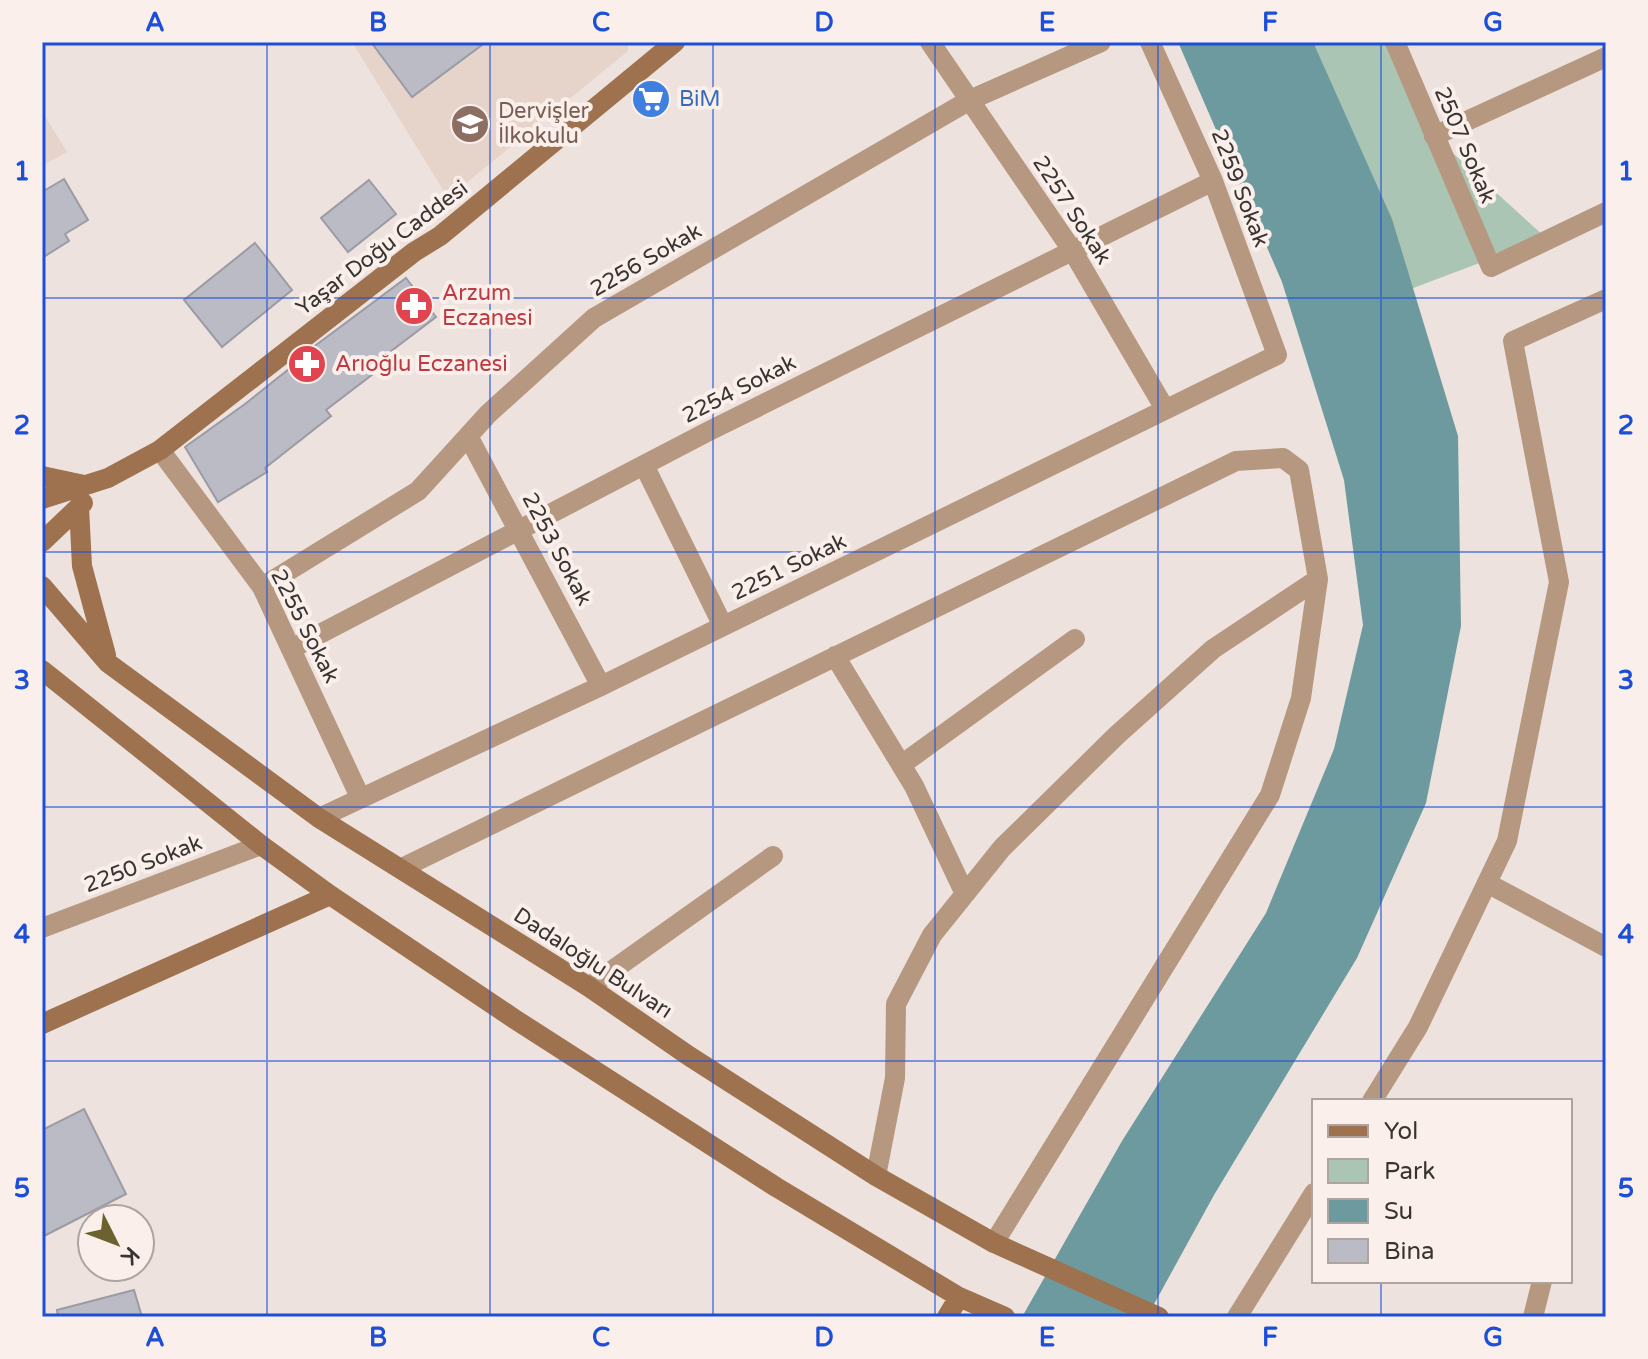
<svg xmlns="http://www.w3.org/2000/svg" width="1648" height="1359" viewBox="0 0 1648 1359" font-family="'Varela Round',sans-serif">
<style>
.built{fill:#e6d4cb}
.green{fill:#aac5b4}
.water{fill:#6d9a9f}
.building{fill:#babbc5;stroke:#9a9ba4;stroke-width:2}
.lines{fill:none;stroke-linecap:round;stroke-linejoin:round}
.street{stroke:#b69780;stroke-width:20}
.secondary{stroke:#9e714f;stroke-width:20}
.grid{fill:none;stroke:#1d4ed8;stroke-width:2;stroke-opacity:0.55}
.labels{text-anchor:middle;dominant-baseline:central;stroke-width:8;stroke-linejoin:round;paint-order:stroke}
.shop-label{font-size:22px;fill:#366cbe;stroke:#faefea;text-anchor:start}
.education-label{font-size:22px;fill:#785e54;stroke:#faefea;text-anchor:start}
.street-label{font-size:22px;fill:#383432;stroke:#faefea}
.health-label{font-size:22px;fill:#be3a42;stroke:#faefea;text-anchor:start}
.neatline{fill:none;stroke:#1d4ed8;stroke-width:3}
.grid-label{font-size:26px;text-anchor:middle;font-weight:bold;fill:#1d4ed8}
</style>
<rect width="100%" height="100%" fill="#ede2dd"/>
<!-- built -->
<path class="built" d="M 352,42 L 628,42 L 628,51 L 448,198 Z
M 42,111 L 67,152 L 42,166 Z"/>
<!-- green -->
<path class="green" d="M 1284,42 L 1395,42 L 1434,136 L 1546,238 L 1392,296 Z"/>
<!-- water -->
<path class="water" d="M 1178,42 L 1313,42 L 1392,219 L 1458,436 L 1461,626 L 1426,803 L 1357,958 L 1214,1195 L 1147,1317 L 1022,1317 L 1122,1141 L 1266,913 L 1334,749 L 1363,625 L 1344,480 L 1282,282 Z"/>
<!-- building -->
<path class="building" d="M 371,42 L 486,42 L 412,97 Z
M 64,179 L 88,220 L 65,234 L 69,241 L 42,258 L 42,192 Z
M 369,180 L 396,214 L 348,252 L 321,218 Z
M 255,243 L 292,290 L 222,347 L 184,300 Z
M 406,278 L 436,317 L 390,352 L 394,358 L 326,410 L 331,416 L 265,468 L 267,472 L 218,502 L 185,447 L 245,404 L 294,365 L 293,363 L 300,357 Z
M 84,1109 L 126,1194 L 42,1237 L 42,1130 Z
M 134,1290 L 142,1317 L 58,1317 L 57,1310 Z"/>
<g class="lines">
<!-- street -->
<path class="street" d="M 930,42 L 1072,250 L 1165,409
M 1395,42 L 1491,267 L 1606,212
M 1434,136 L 1606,57
M 468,436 L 601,686
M 160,450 L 262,587 L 360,797
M 644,465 L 723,626
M 262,587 L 418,491 L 488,414 L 594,318 L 970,100 L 1101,42
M 291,649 L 709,431 L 1213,181
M 835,656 L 914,786 L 965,894
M 901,765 L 1075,639
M 319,818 L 601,686 L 1277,355 L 1213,181 L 1150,42
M 402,868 L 1236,461 L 1283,458 L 1299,470 L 1318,579 L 1301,698 L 1270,795 L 994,1243
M 1487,883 L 1606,947
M 42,928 L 261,845
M 589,987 L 773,856
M 1372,1101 L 1418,1027 L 1507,841 L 1559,582 L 1513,341 L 1606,299
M 876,1176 L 895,1078 L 896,1004 L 932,935 L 1002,848 L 1117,735 L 1213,649 L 1318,579
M 1237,1317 L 1314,1193
M 1533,1317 L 1542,1281"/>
<!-- secondary -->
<path class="secondary" d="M 42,476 L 84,485
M 42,499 L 108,478 L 160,450 L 414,252 L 440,236 L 675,42
M 79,507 L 82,566 L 106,655
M 42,542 L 83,503
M 42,586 L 108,663 L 319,818 L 589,987 L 689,1056 L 876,1176 L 994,1243 L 1159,1317
M 42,670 L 261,845 L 330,895 L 516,1020 L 776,1187 L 959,1297 L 1005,1317
M 42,1024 L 330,895
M 947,1317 L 959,1297"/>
</g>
<!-- grid -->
<path class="grid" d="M 267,42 L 267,1317M 490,42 L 490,1317M 713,42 L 713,1317M 935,42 L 935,1317M 1158,42 L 1158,1317M 1381,42 L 1381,1101M 42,298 L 1606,298M 42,552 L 1606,552M 42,807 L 1606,807M 42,1061 L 1606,1061M 1381,1281 L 1381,1317"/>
<!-- icons -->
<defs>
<symbol id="supermarket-disc" viewBox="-11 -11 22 22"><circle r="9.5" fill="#3f7fe0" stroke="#faefea"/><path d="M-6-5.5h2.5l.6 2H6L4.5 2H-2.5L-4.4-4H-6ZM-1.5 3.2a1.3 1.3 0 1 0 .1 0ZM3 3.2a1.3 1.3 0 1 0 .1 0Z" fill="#fff"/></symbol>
<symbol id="school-disc" viewBox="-11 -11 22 22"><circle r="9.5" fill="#8d6e63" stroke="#faefea"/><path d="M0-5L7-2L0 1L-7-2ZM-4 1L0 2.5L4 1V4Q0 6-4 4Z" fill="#fff"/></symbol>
<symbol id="pharmacy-disc" viewBox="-11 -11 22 22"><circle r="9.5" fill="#e0444e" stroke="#faefea"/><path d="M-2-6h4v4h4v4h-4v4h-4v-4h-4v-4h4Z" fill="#fff"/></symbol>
</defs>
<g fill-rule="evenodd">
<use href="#supermarket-disc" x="629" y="77" width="44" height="44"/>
<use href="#school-disc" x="448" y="102" width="44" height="44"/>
<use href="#pharmacy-disc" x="392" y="284" width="44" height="44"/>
<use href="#pharmacy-disc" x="285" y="342" width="44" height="44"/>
</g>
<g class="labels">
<!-- shop labels -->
<g class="shop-label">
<text x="679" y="99">BiM</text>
</g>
<!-- education labels -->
<g class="education-label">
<text x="498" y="111">Dervişler<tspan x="498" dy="25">İlkokulu</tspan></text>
</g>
<!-- street labels -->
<g class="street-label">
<text transform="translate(1465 145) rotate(67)">2507 Sokak</text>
<text transform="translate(1240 188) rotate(69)">2259 Sokak</text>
<text transform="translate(1072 210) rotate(57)">2257 Sokak</text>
<text transform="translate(382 248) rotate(-37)">Yaşar Doğu Caddesi</text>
<text transform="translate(646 260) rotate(-30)">2256 Sokak</text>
<text transform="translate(739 389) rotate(-27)">2254 Sokak</text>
<text transform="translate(557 549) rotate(62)">2253 Sokak</text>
<text transform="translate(789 567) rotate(-26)">2251 Sokak</text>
<text transform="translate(305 626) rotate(63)">2255 Sokak</text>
<text transform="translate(143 864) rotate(-21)">2250 Sokak</text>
<text transform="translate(593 963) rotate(33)">Dadaloğlu Bulvarı</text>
</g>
<!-- health labels -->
<g class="health-label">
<text x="442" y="293">Arzum<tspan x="442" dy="25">Eczanesi</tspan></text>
<text x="335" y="364">Arıoğlu Eczanesi</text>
</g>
</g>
<!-- border -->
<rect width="1648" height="1359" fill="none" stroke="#faefea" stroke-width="88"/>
<!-- legend -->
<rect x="1312" y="1099" width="260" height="184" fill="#faefea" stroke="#aca4a0" stroke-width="2"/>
<rect x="1328" y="1125" width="40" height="12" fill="#9e714f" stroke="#aca4a0" stroke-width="2"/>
<text x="1384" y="1139" font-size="24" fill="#383432">Yol</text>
<rect x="1328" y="1159" width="40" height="24" fill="#aac5b4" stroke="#aca4a0" stroke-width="2"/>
<text x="1384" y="1179" font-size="24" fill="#383432">Park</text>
<rect x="1328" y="1199" width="40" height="24" fill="#6d9a9f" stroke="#aca4a0" stroke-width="2"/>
<text x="1384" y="1219" font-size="24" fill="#383432">Su</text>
<rect x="1328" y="1239" width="40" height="24" fill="#babbc5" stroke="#aca4a0" stroke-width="2"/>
<text x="1384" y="1259" font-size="24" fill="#383432">Bina</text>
<!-- north arrow -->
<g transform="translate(116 1243) rotate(132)"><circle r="38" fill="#faefea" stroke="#aca4a0" stroke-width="2"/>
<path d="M0-6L14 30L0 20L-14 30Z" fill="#6b622f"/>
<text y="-12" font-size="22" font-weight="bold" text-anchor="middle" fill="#383432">K</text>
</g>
<rect x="44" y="44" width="1560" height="1271" class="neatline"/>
<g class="grid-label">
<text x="155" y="31">A</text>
<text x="378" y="31">B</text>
<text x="601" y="31">C</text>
<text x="824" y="31">D</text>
<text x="1047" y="31">E</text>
<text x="1270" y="31">F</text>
<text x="1493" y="31">G</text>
<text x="22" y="180">1</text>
<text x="1626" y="180">1</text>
<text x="22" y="434">2</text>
<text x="1626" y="434">2</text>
<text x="22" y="689">3</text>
<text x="1626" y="689">3</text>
<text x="22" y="943">4</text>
<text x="1626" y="943">4</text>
<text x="22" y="1197">5</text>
<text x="1626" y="1197">5</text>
<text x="155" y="1346">A</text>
<text x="378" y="1346">B</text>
<text x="601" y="1346">C</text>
<text x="824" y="1346">D</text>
<text x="1047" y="1346">E</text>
<text x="1270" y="1346">F</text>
<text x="1493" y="1346">G</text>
</g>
</svg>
